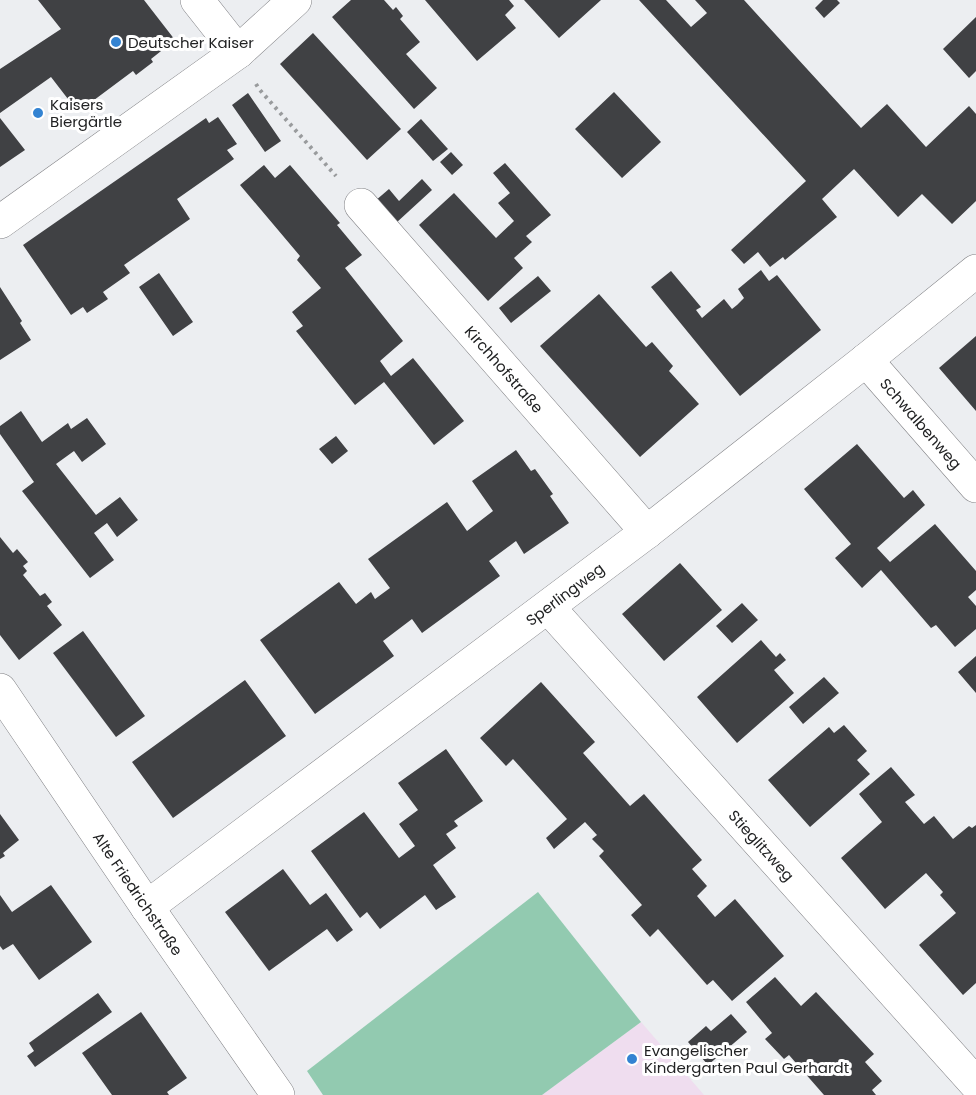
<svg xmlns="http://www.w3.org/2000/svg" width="976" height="1095" viewBox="0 0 976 1095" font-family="Poppins,sans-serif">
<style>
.education{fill:#efddef}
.green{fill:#92cab0}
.building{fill:#404144}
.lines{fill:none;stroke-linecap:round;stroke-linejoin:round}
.minor-casing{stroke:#808185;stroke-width:34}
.path{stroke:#999b9d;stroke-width:4;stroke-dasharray:3 4.5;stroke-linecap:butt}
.minor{stroke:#fff;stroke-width:33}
.poi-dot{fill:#3383d2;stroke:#fff;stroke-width:2}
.labels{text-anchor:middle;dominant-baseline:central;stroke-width:6;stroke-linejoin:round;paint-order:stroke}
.poi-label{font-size:15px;fill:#212223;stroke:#fff;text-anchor:start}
.street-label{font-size:15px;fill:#212223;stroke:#fff}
</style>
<rect width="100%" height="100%" fill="#eceef1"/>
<!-- education -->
<path class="education" d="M 641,1022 L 704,1095 L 542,1095 Z"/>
<!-- green -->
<path class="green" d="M 538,892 L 641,1022 L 542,1095 L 323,1095 L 307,1071 Z"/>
<!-- building -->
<path class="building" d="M 38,0 L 144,0 L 175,40 L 151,59 L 153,62 L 136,75 L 133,71 L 78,112 L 51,77 L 0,113 L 0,69 L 61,29 Z
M 351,0 L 384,0 L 393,10 L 396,7 L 403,16 L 400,19 L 420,42 L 406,54 L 437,88 L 414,109 L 332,17 Z
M 425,0 L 509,0 L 514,6 L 505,15 L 516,28 L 477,61 Z
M 524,0 L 601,0 L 559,38 Z
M 639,0 L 666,0 L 691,27 L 707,13 L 695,0 L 744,0 L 861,128 L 887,104 L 926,147 L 969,106 L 976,114 L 976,201 L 952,224 L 922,194 L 898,217 L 854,169 L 822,199 L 837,217 L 785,260 L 783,257 L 770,267 L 758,252 L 744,264 L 731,250 L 806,181 Z
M 823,0 L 837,0 L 840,3 L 824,18 L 815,8 Z
M 976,17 L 976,71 L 969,78 L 943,49 Z
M 313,33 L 401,129 L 367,160 L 280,64 Z
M 614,92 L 661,142 L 622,178 L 575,129 Z
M 248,93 L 281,141 L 265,152 L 232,105 Z
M 218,117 L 237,144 L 227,150 L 234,159 L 177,199 L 190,219 L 124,265 L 130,273 L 103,292 L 108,299 L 87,313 L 83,307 L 71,315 L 23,245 L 206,118 L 209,123 Z
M 0,118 L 25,150 L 0,167 Z
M 421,119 L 448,149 L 433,161 L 407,132 Z
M 451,152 L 463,165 L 452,175 L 440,162 Z
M 505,163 L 551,215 L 526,236 L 532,242 L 514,258 L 523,268 L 488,301 L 419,225 L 454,193 L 496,238 L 514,221 L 498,203 L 510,193 L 493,173 Z
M 264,165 L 275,178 L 290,165 L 340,223 L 337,225 L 362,255 L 345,268 L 403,341 L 380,361 L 391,376 L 413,358 L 464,421 L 434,445 L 384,382 L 355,405 L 296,331 L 303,326 L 292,312 L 321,288 L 297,260 L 300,256 L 240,185 Z
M 422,179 L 432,190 L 396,223 L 375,201 L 389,189 L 399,201 Z
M 761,270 L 769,281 L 777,275 L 821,330 L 740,396 L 651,287 L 671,271 L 701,307 L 696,310 L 702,318 L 724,299 L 732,309 L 737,305 L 744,298 L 738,289 Z
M 159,273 L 193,322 L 173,336 L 139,287 Z
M 538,276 L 551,291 L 511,323 L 499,308 Z
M 0,287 L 22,321 L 20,323 L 31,340 L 0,360 Z
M 599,294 L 646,347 L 652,342 L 673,366 L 669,371 L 699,404 L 640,457 L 540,346 Z
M 976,336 L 976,411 L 939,368 Z
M 21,411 L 42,442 L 68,423 L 71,429 L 87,418 L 106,444 L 82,462 L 74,451 L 56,464 L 96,515 L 120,497 L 138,520 L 117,537 L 107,523 L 94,533 L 114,560 L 90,578 L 22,491 L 34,482 L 0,434 L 0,426 Z
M 336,436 L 348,451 L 332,464 L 319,449 Z
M 857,444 L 904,498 L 913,490 L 925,505 L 877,548 L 890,562 L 935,524 L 976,571 L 976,590 L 968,597 L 976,606 L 976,629 L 955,647 L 936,625 L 931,628 L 881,570 L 862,588 L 835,558 L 851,544 L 804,489 Z
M 516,450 L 531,471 L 535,469 L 553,494 L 550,496 L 569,523 L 524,554 L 516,541 L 489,561 L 500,576 L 422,633 L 412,619 L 383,641 L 394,656 L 315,714 L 260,640 L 339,582 L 356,604 L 371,592 L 375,599 L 390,588 L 368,559 L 447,502 L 467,531 L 493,511 L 472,481 Z
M 0,537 L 13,553 L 17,549 L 28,562 L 23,566 L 27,571 L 23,575 L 40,596 L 45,593 L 52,602 L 47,606 L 62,625 L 19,660 L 0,635 Z
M 680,563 L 722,610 L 664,661 L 622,614 Z
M 742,603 L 758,620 L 732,643 L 716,626 Z
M 83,631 L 145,716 L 116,737 L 53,653 Z
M 761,640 L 776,657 L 780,653 L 786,660 L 774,670 L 794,693 L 737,743 L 697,697 Z
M 976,656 L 976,693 L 958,672 Z
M 824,677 L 839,693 L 803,724 L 789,707 Z
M 245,680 L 286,736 L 173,818 L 132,762 Z
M 541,682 L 595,742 L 583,753 L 630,806 L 644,794 L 702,860 L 692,869 L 707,886 L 697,896 L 715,917 L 735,899 L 784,956 L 732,1001 L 713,980 L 707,985 L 658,929 L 650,937 L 631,915 L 642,905 L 599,856 L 604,851 L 592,839 L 597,835 L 585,822 L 554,849 L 546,838 L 567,819 L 513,759 L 506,766 L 480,738 Z
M 844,725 L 867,751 L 857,760 L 870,774 L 810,827 L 768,780 L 829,727 L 834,733 Z
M 446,749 L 483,801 L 454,821 L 458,826 L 446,834 L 456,848 L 433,865 L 456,897 L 436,910 L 425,895 L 380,929 L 367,912 L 360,918 L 311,851 L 364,812 L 399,858 L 415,846 L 399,824 L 418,810 L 398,783 Z
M 891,767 L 915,795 L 905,802 L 924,824 L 934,816 L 953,839 L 969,826 L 972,828 L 976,825 L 976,983 L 963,995 L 919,945 L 956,913 L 940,895 L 943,892 L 926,873 L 885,909 L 841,858 L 882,822 L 859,794 Z
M 0,814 L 19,840 L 3,853 L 5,856 L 0,859 Z
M 283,869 L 310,905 L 326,893 L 353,930 L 337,942 L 327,929 L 269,971 L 225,912 Z
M 51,885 L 92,942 L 39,980 L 13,944 L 3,950 L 0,946 L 0,895 L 12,912 Z
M 775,977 L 801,1006 L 816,992 L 874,1054 L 865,1062 L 882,1081 L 872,1090 L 876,1095 L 824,1095 L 789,1055 L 784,1059 L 765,1039 L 772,1033 L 746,1002 Z
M 98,993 L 112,1012 L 35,1067 L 27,1056 L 34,1051 L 29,1043 Z
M 141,1012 L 187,1078 L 167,1092 L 169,1095 L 112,1095 L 82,1053 Z
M 731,1014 L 747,1032 L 708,1065 L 688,1042 L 706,1026 L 711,1031 Z"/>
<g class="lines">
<defs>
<g id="minor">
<path d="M 197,0 L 238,52"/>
<path id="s1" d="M 361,205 L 647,532"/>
<path d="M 0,222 L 238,52 L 295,0"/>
<path id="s2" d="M 866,360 L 976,486"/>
<path id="s3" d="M 548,607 L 976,1084"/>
<path id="s4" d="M 0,690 L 147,907 L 278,1095"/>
<path id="s5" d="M 147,907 L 647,532 L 866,360 L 976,271"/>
</g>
</defs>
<!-- minor casing -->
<use href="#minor" class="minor-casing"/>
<!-- path -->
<path class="path" d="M 256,84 L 259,89 L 336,176"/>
<!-- minor -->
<use href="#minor" class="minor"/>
</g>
<!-- markers -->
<g class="poi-dot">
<circle cx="116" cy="42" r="6"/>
<circle cx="38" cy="113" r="6"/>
<circle cx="632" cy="1059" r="6"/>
</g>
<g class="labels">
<!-- poi labels -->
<g class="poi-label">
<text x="128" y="42">Deutscher Kaiser</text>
<text x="50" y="104">Kaisers<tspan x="50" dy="17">Biergärtle</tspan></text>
<text x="644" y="1050">Evangelischer<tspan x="644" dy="17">Kindergarten Paul Gerhardt</tspan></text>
</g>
<!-- street labels -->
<g class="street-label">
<text stroke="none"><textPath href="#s1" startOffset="218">Kirchhofstraße</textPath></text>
<text stroke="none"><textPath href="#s2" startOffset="84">Schwalbenweg</textPath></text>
<text stroke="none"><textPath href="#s5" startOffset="522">Sperlingweg</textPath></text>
<text stroke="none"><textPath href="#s3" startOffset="320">Stieglitzweg</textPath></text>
<text stroke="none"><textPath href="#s4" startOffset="246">Alte Friedrichstraße</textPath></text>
</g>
</g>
</svg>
